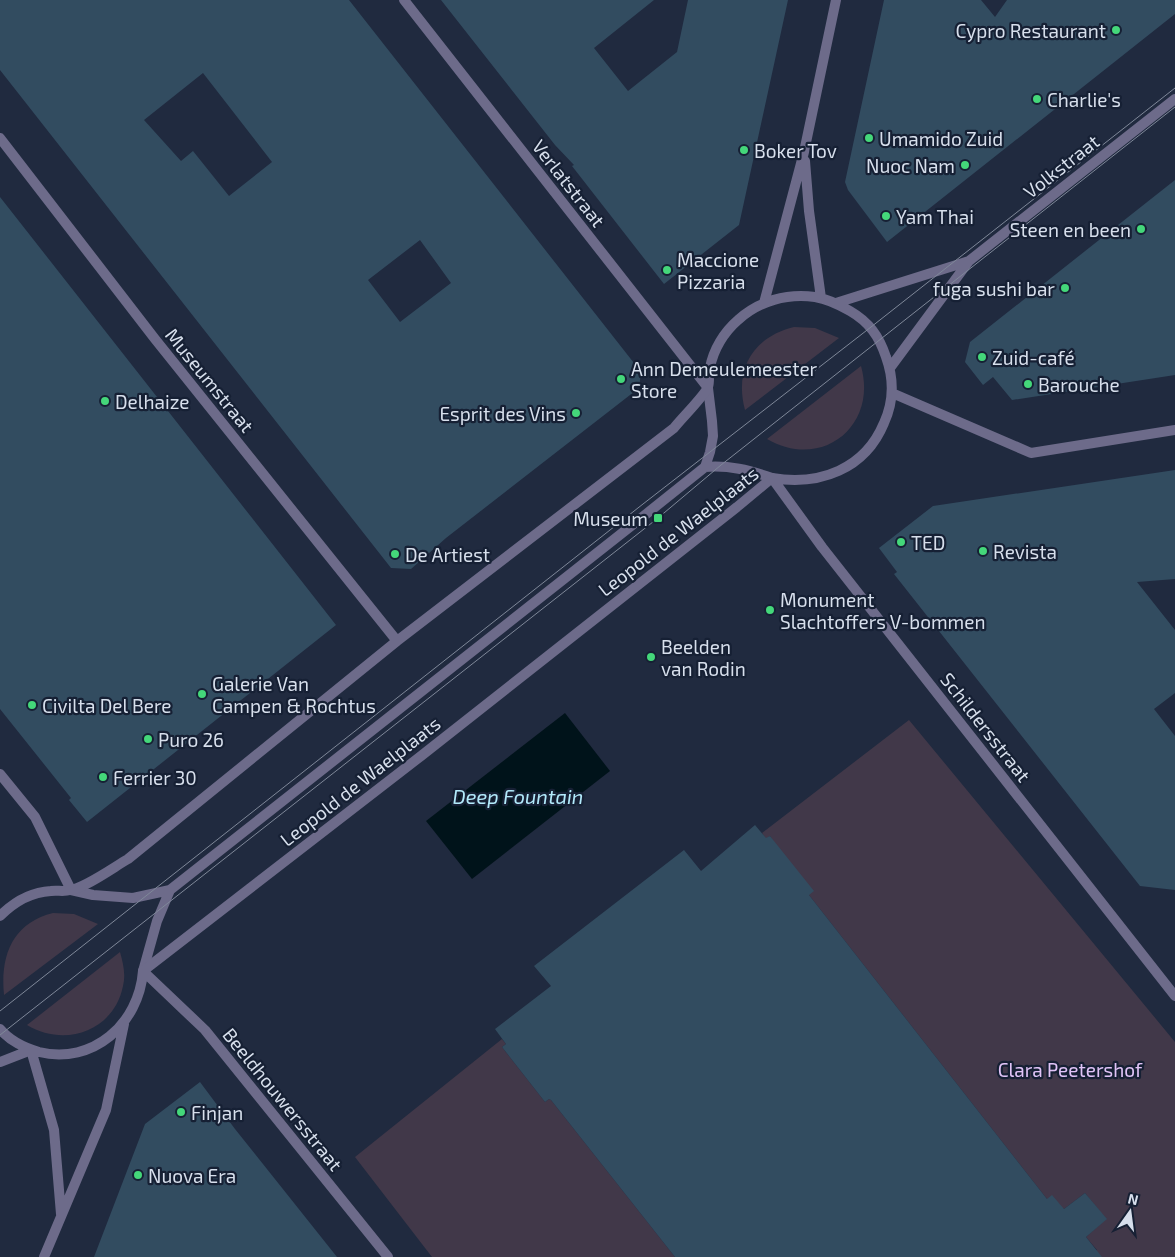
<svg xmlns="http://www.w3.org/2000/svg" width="1175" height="1257" viewBox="0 0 1175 1257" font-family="'Exo 2',sans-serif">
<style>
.green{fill:#413849}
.water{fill:#00131a}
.building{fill:#324c60;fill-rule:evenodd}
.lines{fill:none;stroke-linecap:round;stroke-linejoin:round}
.lane{stroke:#6d6b8a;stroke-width:10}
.street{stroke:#6d6b8a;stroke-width:10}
.tram{stroke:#7f8899;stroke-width:1}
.poi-dot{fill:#44d77a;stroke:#162034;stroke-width:2}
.labels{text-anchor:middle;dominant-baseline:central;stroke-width:4.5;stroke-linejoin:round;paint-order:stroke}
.poi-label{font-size:19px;fill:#d7dfec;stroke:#162034;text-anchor:start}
.street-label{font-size:19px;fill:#d7dfec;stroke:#162034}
.park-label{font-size:19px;fill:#e0c3f7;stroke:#162034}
.water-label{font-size:20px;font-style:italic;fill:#b2eafb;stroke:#162034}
</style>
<rect width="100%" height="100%" fill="#202a3f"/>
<!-- green -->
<path class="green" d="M 794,327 L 815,328 L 839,338 L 745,410 C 734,369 753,337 794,327 Z
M 861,366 C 878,426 822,471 767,439 Z
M 909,720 L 1175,1042 L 1175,1257 L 1094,1257 L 1092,1254 L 1097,1250 L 1086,1237 L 1106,1219 L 1085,1193 L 1064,1209 L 1047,1199 L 809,895 L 770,836 L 766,839 L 762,833 Z
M 53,913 L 74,914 L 98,924 L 4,995 C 0,955 13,923 53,913 Z
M 120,952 C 123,963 126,974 123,986 C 114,1031 65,1048 27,1025 Z
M 502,1039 L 506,1044 L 502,1047 L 545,1102 L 549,1099 L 551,1100 L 675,1257 L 432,1257 L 355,1157 Z"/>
<!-- water -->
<path class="water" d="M 565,713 L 610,771 L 472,879 L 426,821 Z"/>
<!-- building -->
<path class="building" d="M 0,0 L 349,0 L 641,372 L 639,388 L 446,538 L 411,569 L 391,568 L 0,70 ZM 203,73 L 272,162 L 229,196 L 193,151 L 181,161 L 144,120 ZM 420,240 L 451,283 L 400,322 L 368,280 Z
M 441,0 L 654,0 L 594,48 L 628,91 L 677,52 L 688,0 L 788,0 L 739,225 L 664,284 L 572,166 L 574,165 L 555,145 Z
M 884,0 L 981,0 L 995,17 L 1007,0 L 1175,0 L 1175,14 L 887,242 L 848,190 L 845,182 Z
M 1175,180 L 1175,375 L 1012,400 L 993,377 L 983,385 L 965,362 L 970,342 Z
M 0,197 L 336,625 L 87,822 L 69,800 L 71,798 L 0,709 Z
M 1175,470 L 1175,579 L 1137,582 L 1175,630 L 1175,693 L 1154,709 L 1175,736 L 1175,890 L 1140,886 L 894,574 L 897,572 L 879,548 L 933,506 Z
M 755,825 L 766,838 L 770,836 L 814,891 L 809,895 L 1047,1199 L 1052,1195 L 1064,1209 L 1085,1193 L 1107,1219 L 1086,1237 L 1102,1257 L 675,1257 L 551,1100 L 549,1099 L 545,1102 L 502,1047 L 506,1044 L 495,1029 L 551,986 L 534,966 L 684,850 L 701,871 Z
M 200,1082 L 235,1129 L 337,1257 L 94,1257 L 145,1124 Z"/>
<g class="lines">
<!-- lane -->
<path class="lane" d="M 705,467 C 729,465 749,470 772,478
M 71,890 L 93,895 L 133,898 L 170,890 L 650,511 L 705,467 L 710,452 L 713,436 L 712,421 L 708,388
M 143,971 L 157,921 L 170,890"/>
<!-- street -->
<path class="street" d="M 404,0 L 708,388
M 0,138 L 155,339 L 397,641
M 805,161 L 809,211 L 821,298
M 764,303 L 804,152 L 836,0
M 836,303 L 969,261
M 890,368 L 969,261 L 1175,99
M 892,393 L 1031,453 L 1175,430
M 772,478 L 822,547 L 1175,996
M 0,774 L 35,817 L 71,890
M 0,916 C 14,902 31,892 51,891 C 57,890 64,892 70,890 C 85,888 114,867 128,859 L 397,641 L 674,428 C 681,419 705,395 708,387 C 710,381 708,374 710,368 C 713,350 724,332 738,320 C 759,301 787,293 815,297 C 828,299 838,304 850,311 C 869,322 879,336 886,357 C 894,379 894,401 884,423 C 865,469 820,486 772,478 L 737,507 L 421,756 L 143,971 C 139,1024 93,1065 39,1052 C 25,1048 10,1041 0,1029
M 143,971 L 205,1030 L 388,1257
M 31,1050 L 54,1130 L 61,1214
M 0,1062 L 31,1050
M 44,1257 L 106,1110 L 124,1024"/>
<!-- tram -->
<path class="tram" d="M 0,1011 L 643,504 L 871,327 L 1175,88
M 0,1035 L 658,518 L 721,465 L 1175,107"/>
</g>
<!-- markers -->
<g class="poi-dot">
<circle cx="1116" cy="30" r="5"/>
<circle cx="1037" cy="99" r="5"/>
<circle cx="869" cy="138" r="5"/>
<circle cx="744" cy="150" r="5"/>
<circle cx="965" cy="165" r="5"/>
<circle cx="886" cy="216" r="5"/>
<circle cx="1141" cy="229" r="5"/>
<circle cx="667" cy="270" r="5"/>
<circle cx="1065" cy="288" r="5"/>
<circle cx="982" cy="357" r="5"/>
<circle cx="621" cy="379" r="5"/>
<circle cx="1028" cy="384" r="5"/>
<circle cx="105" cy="401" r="5"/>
<circle cx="576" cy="413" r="5"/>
<rect x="653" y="513" width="10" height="10" rx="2.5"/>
<circle cx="901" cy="542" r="5"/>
<circle cx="983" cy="551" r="5"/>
<circle cx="395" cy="554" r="5"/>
<circle cx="770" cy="610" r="5"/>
<circle cx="651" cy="657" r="5"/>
<circle cx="202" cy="694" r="5"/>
<circle cx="32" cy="705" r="5"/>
<circle cx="148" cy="739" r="5"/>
<circle cx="103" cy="777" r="5"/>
<circle cx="181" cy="1112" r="5"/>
<circle cx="138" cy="1175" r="5"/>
</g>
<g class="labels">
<!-- poi labels -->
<g class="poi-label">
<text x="1106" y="30" text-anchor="end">Cypro Restaurant</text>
<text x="1047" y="99">Charlie's</text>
<text x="879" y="138">Umamido Zuid</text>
<text x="754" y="150">Boker Tov</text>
<text x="955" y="165" text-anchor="end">Nuoc Nam</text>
<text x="896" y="216">Yam Thai</text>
<text x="1131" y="229" text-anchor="end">Steen en been</text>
<text x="677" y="259">Maccione<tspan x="677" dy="22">Pizzaria</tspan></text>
<text x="1055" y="288" text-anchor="end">fuga sushi bar</text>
<text x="992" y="357">Zuid-café</text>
<text x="631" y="368">Ann Demeulemeester<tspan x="631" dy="22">Store</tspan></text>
<text x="1038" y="384">Barouche</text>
<text x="115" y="401">Delhaize</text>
<text x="566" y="413" text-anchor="end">Esprit des Vins</text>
<text x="648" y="518" text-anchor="end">Museum</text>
<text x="911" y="542">TED</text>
<text x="993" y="551">Revista</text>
<text x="405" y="554">De Artiest</text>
<text x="780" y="599">Monument<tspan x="780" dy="22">Slachtoffers V-bommen</tspan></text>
<text x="661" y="646">Beelden<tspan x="661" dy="22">van Rodin</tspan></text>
<text x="212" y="683">Galerie Van<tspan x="212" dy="22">Campen &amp; Rochtus</tspan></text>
<text x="42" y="705">Civilta Del Bere</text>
<text x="158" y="739">Puro 26</text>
<text x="113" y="777">Ferrier 30</text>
<text x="191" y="1112">Finjan</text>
<text x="148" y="1175">Nuova Era</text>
</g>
<!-- street labels -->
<g class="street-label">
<text transform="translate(1061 166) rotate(-38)">Volkstraat</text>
<text transform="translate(569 183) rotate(52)">Verlatstraat</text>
<text transform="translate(210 380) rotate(51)">Museumstraat</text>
<text transform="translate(678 531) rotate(-38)">Leopold de Waelplaats</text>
<text transform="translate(986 727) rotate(52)">Schildersstraat</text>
<text transform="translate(360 781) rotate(-38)">Leopold de Waelplaats</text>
<text transform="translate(283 1099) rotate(51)">Beeldhouwersstraat</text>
</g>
<!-- park labels -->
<g class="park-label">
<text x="1070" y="1069">Clara Peetershof</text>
</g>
<!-- water labels -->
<g class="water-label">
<text x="518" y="796">Deep Fountain</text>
</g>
</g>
<!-- north arrow -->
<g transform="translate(1130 1212) rotate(14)" stroke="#162034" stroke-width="4" paint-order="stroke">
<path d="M0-4L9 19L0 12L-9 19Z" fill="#d7dfec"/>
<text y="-8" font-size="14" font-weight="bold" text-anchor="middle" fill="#d7dfec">N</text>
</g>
</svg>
